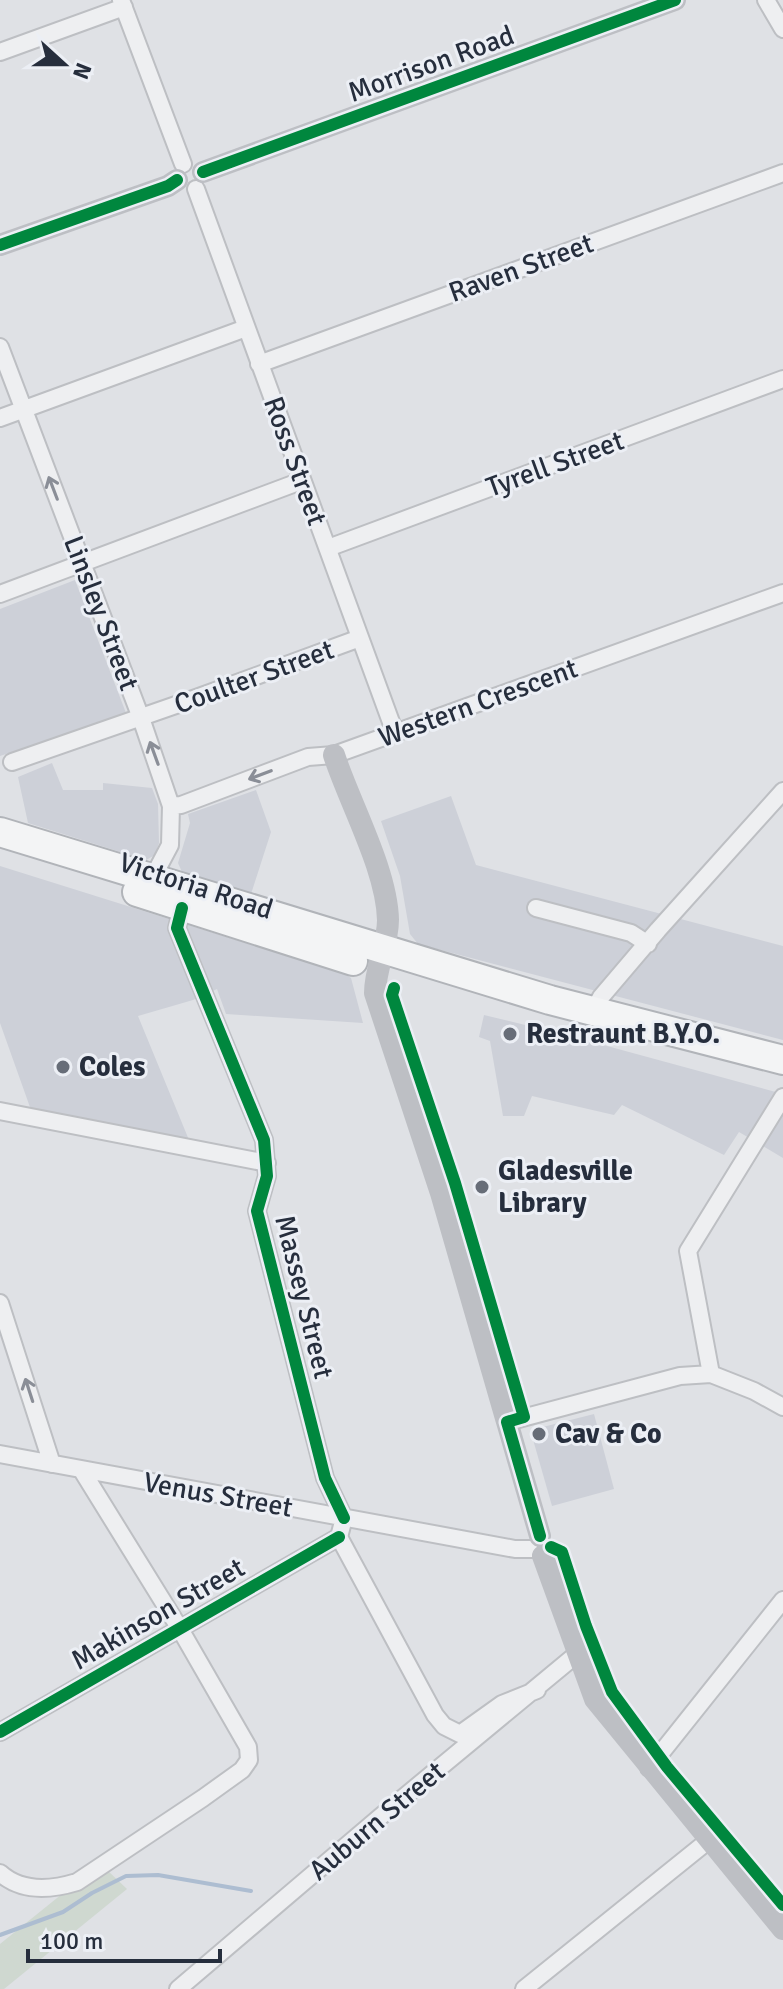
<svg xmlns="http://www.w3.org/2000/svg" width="783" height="1989" viewBox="0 0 783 1989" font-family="Signika,sans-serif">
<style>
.built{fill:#cdd0d8}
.green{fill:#cfd8d0}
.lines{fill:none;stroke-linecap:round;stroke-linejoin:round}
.stream{stroke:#adbdd1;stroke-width:4}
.street-casing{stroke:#bdbfc3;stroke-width:20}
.highway-casing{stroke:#b1b4b9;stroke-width:32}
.street{stroke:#eeeff1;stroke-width:16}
.secondary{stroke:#bdbfc4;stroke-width:22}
.highway{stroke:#f3f4f5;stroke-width:28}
.cycleway-casing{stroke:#eceff5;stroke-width:17}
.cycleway{stroke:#00873e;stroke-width:12}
.oneway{stroke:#8a8e97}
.poi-dot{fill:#676d78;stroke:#eceff5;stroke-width:3}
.labels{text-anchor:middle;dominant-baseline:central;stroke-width:6;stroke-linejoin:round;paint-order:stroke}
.street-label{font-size:28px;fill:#262e3d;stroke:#eceff5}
.poi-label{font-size:28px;font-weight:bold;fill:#262e3d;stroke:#eceff5;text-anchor:start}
</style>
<rect width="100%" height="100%" fill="#dfe1e5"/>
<!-- built -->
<path class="built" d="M 75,580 L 126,713 L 0,756 L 0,609 Z
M 52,763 L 63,790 L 103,790 L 103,783 L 152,788 L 158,804 L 159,843 L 155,855 L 146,860 L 28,823 L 18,777 Z
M 256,790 L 271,832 L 251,894 L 182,872 L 178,863 L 190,823 L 188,814 Z
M 451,796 L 476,865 L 783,946 L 783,1040 L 418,944 L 410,934 L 400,876 L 381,821 Z
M 0,866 L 345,974 L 351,978 L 363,1023 L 226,1014 L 217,989 L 193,1000 L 138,1016 L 189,1140 L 31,1110 L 0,1023 Z
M 484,1015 L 574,1037 L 783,1094 L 783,1158 L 739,1132 L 724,1155 L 622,1105 L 614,1115 L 532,1096 L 524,1116 L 503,1116 L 490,1041 L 479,1037 Z
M 594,1414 L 614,1489 L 552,1506 L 532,1436 L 535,1429 Z"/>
<!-- green -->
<path class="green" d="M 108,1871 L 127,1889 L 4,1989 L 0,1989 L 0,1944 L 62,1894 Z"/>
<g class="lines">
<!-- stream -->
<path class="stream" d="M 0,1935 L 63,1912 L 92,1893 L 126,1876 L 158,1875 L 251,1891"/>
<defs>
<path id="street" d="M 121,0 L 183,164
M 766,0 L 783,29
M 0,52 L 124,7
M 196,189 L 395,733
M 0,347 L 141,718 L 171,806 L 170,845 L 152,879
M 259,364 L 783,173
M 0,418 L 246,328
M 328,548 L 783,379
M 0,594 L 301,481
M 12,762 L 196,698 L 360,638
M 171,806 L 181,805 L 308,757 L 334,755 L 783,593
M 182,908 L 177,928 L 264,1140 L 267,1176 L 257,1211 L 325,1478 L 344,1518 L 339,1537 L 435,1715 L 444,1726 L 460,1734 L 502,1704 L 537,1690
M 536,908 L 631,933 L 648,944
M 593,1011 L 601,997 L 658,930 L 783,791
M 0,1111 L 267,1163
M 0,1303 L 52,1464
M 711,1374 L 688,1251 L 783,1097
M 507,1422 L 680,1376 L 711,1374 L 754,1391 L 783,1407
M 0,1454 L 515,1549 L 532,1549
M 0,1732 L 339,1537
M 649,1768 L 783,1600
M 0,1873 C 22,1893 51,1890 77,1882 L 203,1798 L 242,1770 L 249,1760 L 248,1747 L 180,1629 L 81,1469
M 178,1989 L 380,1817 L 577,1654
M 524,1989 L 709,1840"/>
<path id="highway" d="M 0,832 L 550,1000 L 783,1060
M 137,892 L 353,961"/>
</defs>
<!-- street casing -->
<use href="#street" class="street-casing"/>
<!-- highway casing -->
<use href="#highway" class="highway-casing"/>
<!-- street -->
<use href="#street" class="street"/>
<!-- secondary -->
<path class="secondary" d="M 203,172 L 675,0
M 0,245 L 168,186 L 177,180
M 334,755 C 350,804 387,870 388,920 C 388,945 375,968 375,993 L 441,1193 L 540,1536
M 543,1556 L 595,1699 L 783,1929"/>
<!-- highway -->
<use href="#highway" class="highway"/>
<defs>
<path id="cycleway" d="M 203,172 L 675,0
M 0,245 L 168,186 L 177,180
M 182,908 L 177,928 L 264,1140 L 267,1176 L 257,1211 L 325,1478 L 344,1518
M 394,988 L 392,995 L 455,1183 L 524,1417 L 507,1422 L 540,1536
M 551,1547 L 562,1552 L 586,1626 L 612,1692 L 667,1767 L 783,1905
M 0,1732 L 339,1537"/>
</defs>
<!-- cycleway casing -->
<use href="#cycleway" class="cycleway-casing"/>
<!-- cycleway -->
<use href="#cycleway" class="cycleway"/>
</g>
<!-- one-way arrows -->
<defs><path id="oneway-shaft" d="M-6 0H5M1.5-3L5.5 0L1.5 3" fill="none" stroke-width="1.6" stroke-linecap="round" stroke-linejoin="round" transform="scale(2)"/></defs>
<g class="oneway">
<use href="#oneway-shaft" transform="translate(53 488) rotate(-111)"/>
<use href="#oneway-shaft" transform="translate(154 753) rotate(-110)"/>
<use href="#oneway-shaft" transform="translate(260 775) rotate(159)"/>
<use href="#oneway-shaft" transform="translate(29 1390) rotate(-108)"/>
</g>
<!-- markers -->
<g class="poi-dot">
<circle cx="510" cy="1034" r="8"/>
<circle cx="63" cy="1067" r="8"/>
<circle cx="482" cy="1187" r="8"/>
<circle cx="539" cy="1434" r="8"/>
</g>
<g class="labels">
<!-- street labels -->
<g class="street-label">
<text transform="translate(431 64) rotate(-20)">Morrison Road</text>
<text transform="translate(521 268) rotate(-20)">Raven Street</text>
<text transform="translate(295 461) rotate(70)">Ross Street</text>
<text transform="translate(555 464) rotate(-20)">Tyrell Street</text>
<text transform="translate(101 613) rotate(69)">Linsley Street</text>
<text transform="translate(254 677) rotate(-20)">Coulter Street</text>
<text transform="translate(478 703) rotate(-20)">Western Crescent</text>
<text transform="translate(196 886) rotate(18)">Victoria Road</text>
<text transform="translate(304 1297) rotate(76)">Massey Street</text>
<text transform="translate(218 1495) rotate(10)">Venus Street</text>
<text transform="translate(158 1614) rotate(-30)">Makinson Street</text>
<text transform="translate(377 1821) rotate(-40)">Auburn Street</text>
</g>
<!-- poi labels -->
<g class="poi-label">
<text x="526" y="1034">Restraunt B.Y.O.</text>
<text x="79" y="1067">Coles</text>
<text x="498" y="1171">Gladesville<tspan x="498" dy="32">Library</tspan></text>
<text x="555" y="1434">Cav &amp; Co</text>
</g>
</g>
<!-- north arrow -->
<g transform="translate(64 64) rotate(111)" stroke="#eceff5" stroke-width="6" paint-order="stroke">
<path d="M0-6L14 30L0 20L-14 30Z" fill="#262e3d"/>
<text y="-12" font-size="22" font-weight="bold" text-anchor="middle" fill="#262e3d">N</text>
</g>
<!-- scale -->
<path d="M28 1949v12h192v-12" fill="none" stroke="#262e3d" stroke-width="4"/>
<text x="40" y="1949" font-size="24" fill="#262e3d" stroke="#eceff5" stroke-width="6" paint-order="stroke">100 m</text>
</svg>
